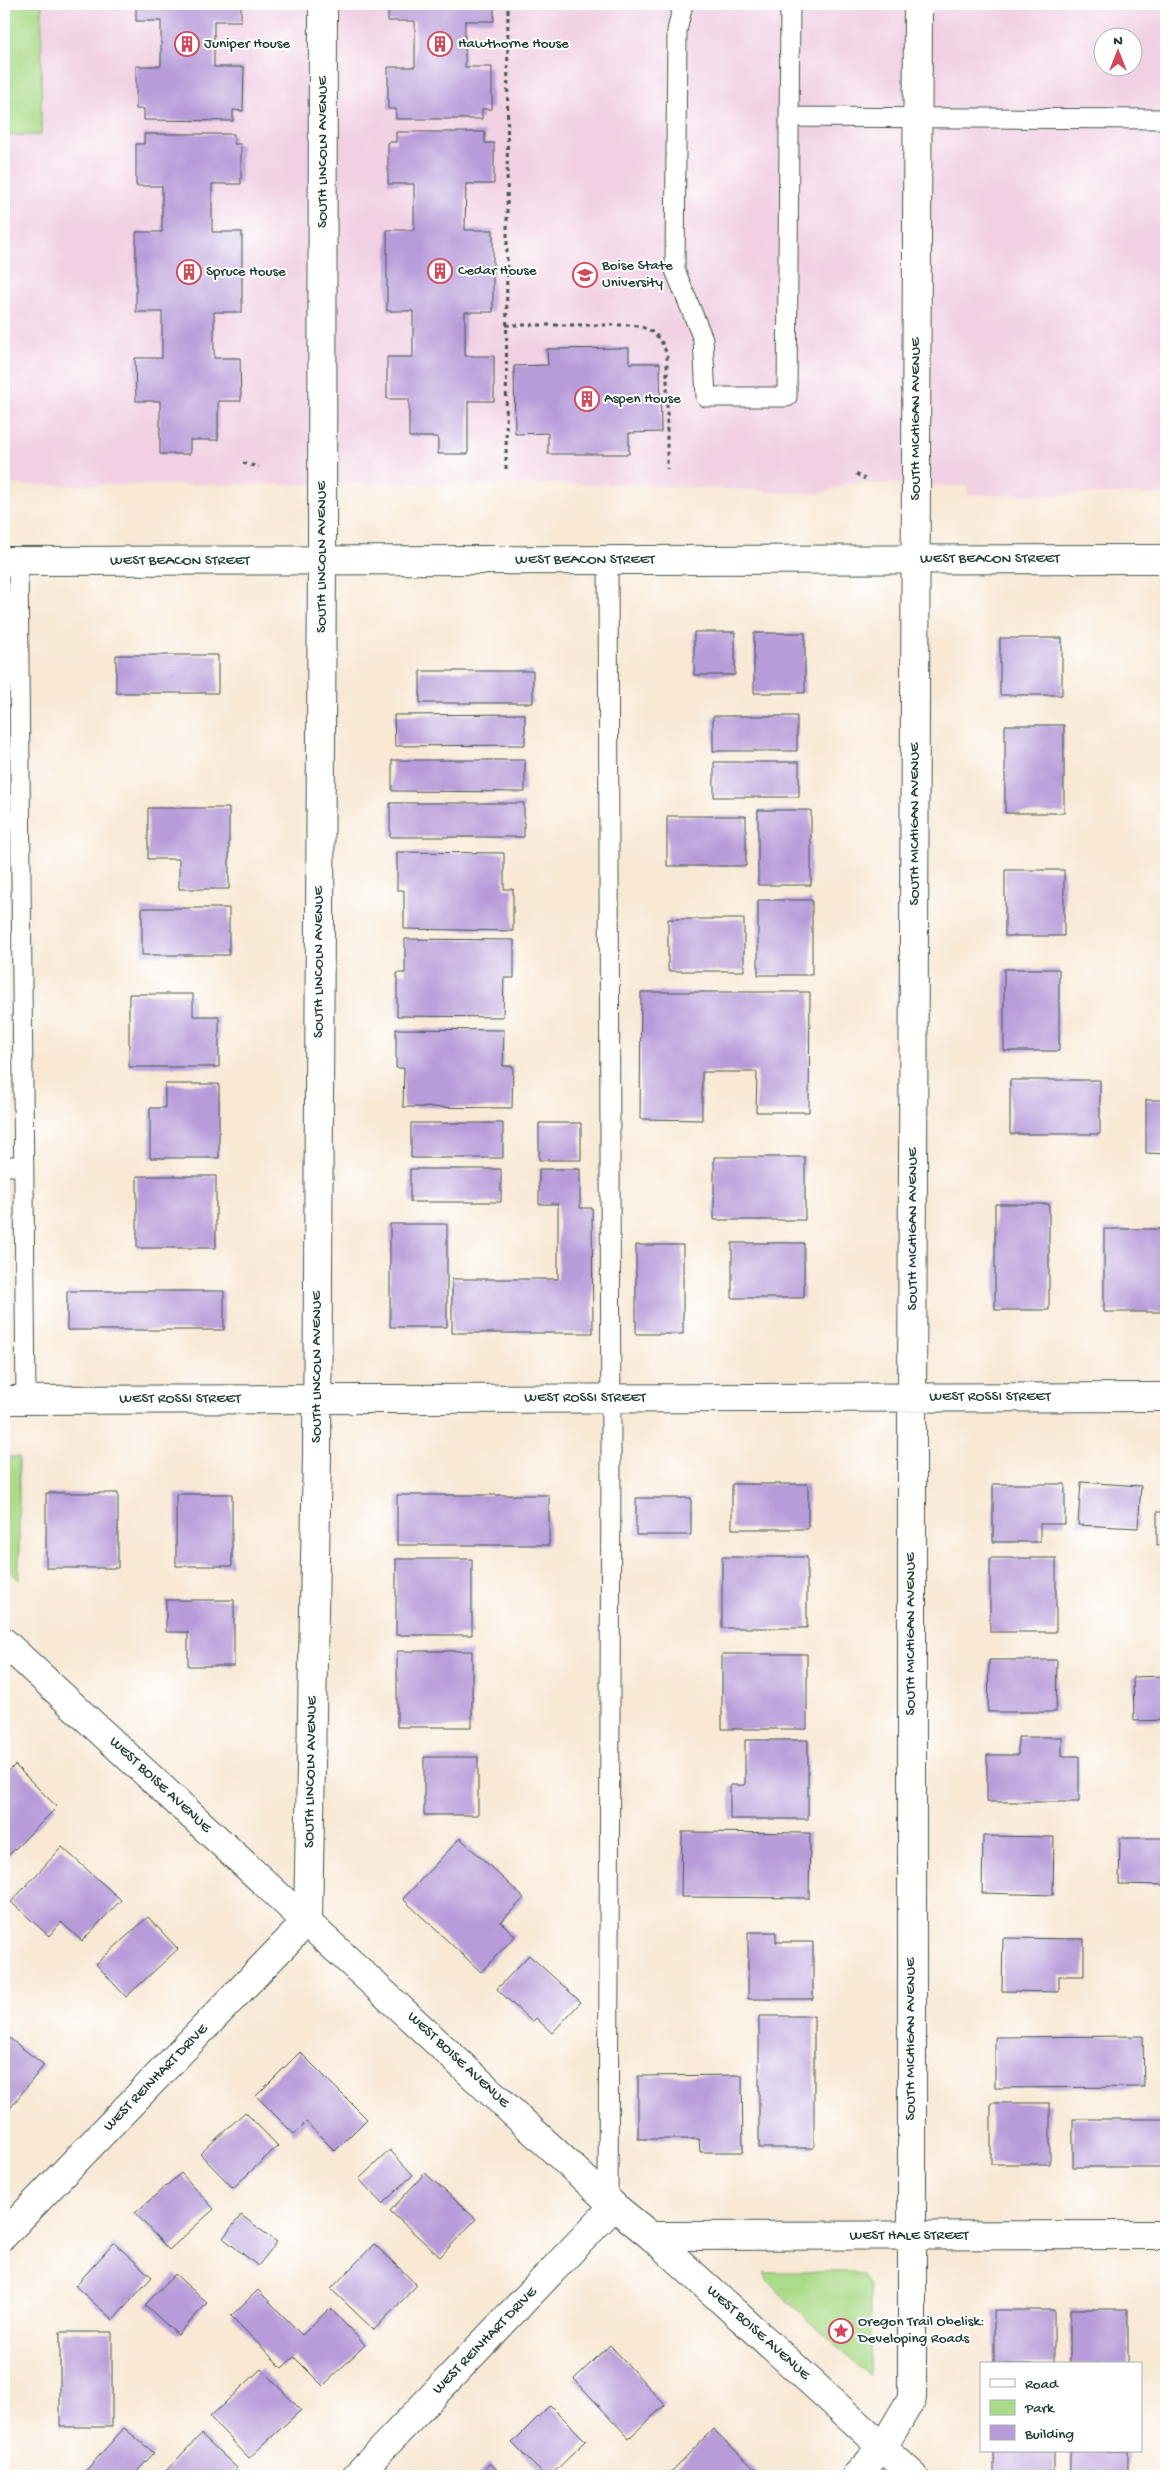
<svg xmlns="http://www.w3.org/2000/svg" width="1170" height="2480" viewBox="0 0 1170 2480" font-family="'Gochi Hand',sans-serif">
<style>
.built{fill:#f1d0e3;fill-rule:evenodd}
.green{fill:#aadb89;stroke:#648c5e}
.building{fill:#b89cd9}
.lines{fill:none;stroke-linecap:round;stroke-linejoin:round}
.service-casing{stroke:#40574c;stroke-width:21}
.minor-casing{stroke:#40574c;stroke-width:30}
.tertiary-casing{stroke:#40574c;stroke-width:30}
.path{stroke:#40574c;stroke-width:3;stroke-dasharray:4 4;stroke-linecap:butt}
.service{stroke:#fff;stroke-width:19}
.minor{stroke:#fff;stroke-width:28}
.tertiary{stroke:#fff;stroke-width:28}
.labels{text-anchor:middle;dominant-baseline:central;stroke-width:4;stroke-linejoin:round;paint-order:stroke}
.poi-label{font-size:15px;fill:#1f3d34;stroke:#fff;text-anchor:start}
.street-label{font-size:15px;fill:#1f3d34;stroke:#fff}
</style>
<rect width="100%" height="100%" fill="#fff"/>
<filter id="ink" filterUnits="userSpaceOnUse"><feTurbulence type="fractalNoise" baseFrequency=".02" numOctaves="2"/><feDisplacementMap in="SourceGraphic" scale="10" xChannelSelector="R" yChannelSelector="G"/><feConvolveMatrix kernelMatrix="1 2 1 2 8 2 1 2 1" color-interpolation-filters="sRGB"/></filter>
<filter id="wash" filterUnits="userSpaceOnUse"><feTurbulence type="fractalNoise" baseFrequency=".0096" numOctaves="4" result="noise"/><feDisplacementMap in="SourceGraphic" scale="20" xChannelSelector="R" yChannelSelector="G"/><feGaussianBlur stdDeviation="1.12" result="paint"/><feColorMatrix in="noise" values="0 0 0 0 0 0 0 0 0 0 0 0 0 0 0 0 0 1.4 0 .05"/><feComposite in="paint" operator="in"/></filter>
<g filter="url(#wash)">
<rect width="100%" height="100%" fill="#f8e8d4"/>
<!-- built -->
<path class="built" d="M 4,4 L 1166,4 L 1166,494 L 968,495 L 968,486 L 850,483 L 820,494 L 623,484 L 4,485 ZM 1102,38 L 1132,38 L 1132,68 L 1102,68 Z
M 4,1124 L 5,1124 L 4,1352 Z"/>
<!-- green -->
<path class="green" d="M 4,4 L 42,4 L 41,135 L 4,135 Z
M 4,1457 L 19,1457 L 19,1580 L 4,1565 Z
M 764,2272 L 852,2272 L 863,2275 L 870,2286 L 870,2375 L 860,2368 L 768,2282 Z"/>
<g id="blocks">
<!-- building -->
<path class="building" d="M 136,4 L 241,4 L 241,21 L 214,21 L 214,67 L 244,67 L 243,111 L 233,110 L 233,121 L 144,120 L 144,109 L 136,109 L 136,66 L 161,66 L 161,21 L 136,21 Z
M 388,4 L 494,4 L 494,21 L 465,21 L 465,67 L 492,67 L 492,109 L 482,109 L 482,119 L 396,119 L 396,109 L 388,109 L 388,67 L 415,67 L 415,21 L 388,21 Z
M 396,132 L 485,132 L 485,143 L 494,143 L 494,184 L 466,184 L 465,230 L 493,230 L 493,312 L 465,312 L 465,356 L 494,356 L 494,401 L 468,401 L 468,454 L 438,454 L 438,437 L 409,437 L 409,399 L 387,399 L 387,357 L 413,357 L 413,311 L 387,311 L 387,230 L 414,230 L 414,184 L 388,184 L 388,142 L 396,142 Z
M 144,134 L 234,134 L 234,144 L 241,144 L 241,184 L 212,184 L 212,232 L 242,232 L 242,312 L 214,312 L 214,358 L 240,358 L 241,401 L 218,401 L 218,440 L 190,440 L 190,454 L 160,454 L 160,401 L 136,401 L 135,358 L 162,358 L 162,312 L 136,312 L 136,232 L 162,232 L 162,186 L 136,186 L 136,144 L 144,144 Z
M 629,348 L 629,363 L 660,363 L 661,432 L 629,433 L 629,454 L 548,454 L 548,433 L 515,434 L 514,366 L 548,365 L 547,349 Z
M 694,632 L 735,632 L 735,675 L 694,675 Z
M 754,633 L 805,633 L 805,693 L 754,693 Z
M 1000,638 L 1062,638 L 1062,695 L 1000,695 Z
M 116,655 L 218,655 L 218,693 L 116,693 Z
M 420,671 L 533,671 L 533,703 L 420,703 Z
M 525,714 L 525,745 L 395,746 L 394,715 Z
M 713,716 L 797,716 L 797,751 L 713,751 Z
M 1005,725 L 1064,725 L 1064,813 L 1005,813 Z
M 392,760 L 525,760 L 525,792 L 392,791 Z
M 714,762 L 799,762 L 799,797 L 714,797 Z
M 390,803 L 524,803 L 524,837 L 390,837 Z
M 148,808 L 229,808 L 229,889 L 179,889 L 179,859 L 148,859 Z
M 758,810 L 811,810 L 811,885 L 758,885 Z
M 667,816 L 746,816 L 746,866 L 667,866 Z
M 397,852 L 504,853 L 504,889 L 513,889 L 513,931 L 404,929 L 404,890 L 397,890 Z
M 1005,870 L 1064,870 L 1064,936 L 1005,936 Z
M 758,900 L 812,900 L 812,975 L 758,975 Z
M 142,908 L 229,908 L 229,955 L 142,955 Z
M 668,919 L 744,919 L 744,971 L 668,971 Z
M 405,939 L 514,940 L 514,978 L 504,978 L 503,1017 L 397,1016 L 397,973 L 405,973 Z
M 1004,969 L 1059,969 L 1059,1051 L 1004,1051 Z
M 641,992 L 810,992 L 809,1112 L 756,1112 L 757,1072 L 702,1072 L 702,1120 L 640,1119 Z
M 129,994 L 193,994 L 193,1016 L 219,1016 L 219,1067 L 129,1067 Z
M 396,1029 L 504,1030 L 503,1066 L 513,1066 L 512,1108 L 403,1107 L 404,1068 L 396,1068 Z
M 1010,1080 L 1100,1080 L 1100,1134 L 1010,1134 Z
M 165,1084 L 219,1084 L 219,1158 L 150,1158 L 150,1108 L 165,1108 Z
M 1146,1100 L 1166,1100 L 1166,1154 L 1146,1153 Z
M 411,1123 L 503,1123 L 503,1158 L 411,1158 Z
M 539,1123 L 581,1123 L 581,1160 L 539,1160 Z
M 714,1157 L 805,1157 L 805,1220 L 714,1220 Z
M 410,1169 L 501,1169 L 501,1202 L 410,1202 Z
M 539,1169 L 580,1169 L 580,1208 L 592,1208 L 593,1333 L 452,1333 L 452,1279 L 558,1279 L 558,1204 L 539,1204 Z
M 137,1176 L 216,1176 L 216,1248 L 137,1248 Z
M 995,1204 L 1049,1204 L 1049,1310 L 995,1310 Z
M 390,1224 L 447,1224 L 447,1327 L 390,1327 Z
M 1104,1229 L 1166,1229 L 1166,1312 L 1104,1312 Z
M 732,1243 L 804,1243 L 804,1298 L 732,1298 Z
M 636,1245 L 683,1245 L 683,1334 L 636,1334 Z
M 67,1291 L 224,1291 L 224,1330 L 67,1330 Z
M 1081,1482 L 1141,1486 L 1138,1528 L 1078,1525 Z
M 732,1484 L 808,1484 L 808,1529 L 732,1529 Z
M 993,1484 L 1065,1484 L 1065,1524 L 1040,1524 L 1040,1542 L 993,1542 Z
M 46,1493 L 118,1493 L 118,1568 L 46,1568 Z
M 176,1494 L 232,1494 L 232,1566 L 176,1566 Z
M 397,1495 L 549,1495 L 549,1545 L 397,1545 Z
M 636,1498 L 691,1498 L 691,1535 L 636,1535 Z
M 1157,1512 L 1166,1512 L 1166,1545 L 1157,1545 Z
M 722,1557 L 807,1557 L 807,1628 L 722,1628 Z
M 990,1558 L 1056,1558 L 1056,1632 L 990,1632 Z
M 396,1559 L 472,1559 L 472,1635 L 396,1635 Z
M 166,1600 L 234,1600 L 234,1666 L 188,1666 L 188,1632 L 166,1632 Z
M 397,1651 L 472,1651 L 472,1727 L 397,1727 Z
M 722,1654 L 807,1654 L 807,1729 L 722,1729 Z
M 989,1660 L 1057,1660 L 1056,1712 L 988,1712 Z
M 1166,1676 L 1166,1720 L 1134,1721 L 1133,1677 Z
M 1018,1737 L 1062,1737 L 1062,1756 L 1079,1756 L 1079,1802 L 987,1802 L 987,1755 L 1018,1755 Z
M 745,1740 L 808,1740 L 808,1819 L 730,1819 L 730,1785 L 745,1785 Z
M 424,1757 L 478,1757 L 478,1815 L 424,1815 Z
M 15,1765 L 57,1807 L 4,1860 L 4,1776 Z
M 682,1832 L 810,1833 L 809,1898 L 681,1897 Z
M 983,1836 L 1054,1837 L 1053,1895 L 982,1893 Z
M 460,1838 L 524,1898 L 501,1922 L 515,1936 L 481,1972 L 403,1899 Z
M 1120,1838 L 1166,1838 L 1166,1885 L 1119,1884 Z
M 62,1847 L 121,1900 L 82,1941 L 61,1922 L 49,1936 L 11,1902 Z
M 148,1917 L 178,1949 L 126,1997 L 96,1964 Z
M 748,1932 L 776,1932 L 776,1942 L 813,1942 L 813,1999 L 748,1999 Z
M 1003,1938 L 1084,1939 L 1084,1976 L 1059,1976 L 1059,1992 L 1002,1991 Z
M 529,1955 L 581,2002 L 552,2033 L 536,2018 L 532,2022 L 497,1989 Z
M 759,2016 L 814,2016 L 814,2148 L 759,2148 Z
M 4,2034 L 44,2065 L 8,2111 L 4,2107 Z
M 1143,2036 L 1144,2087 L 995,2088 L 995,2037 Z
M 300,2052 L 367,2119 L 335,2151 L 306,2122 L 294,2134 L 256,2096 Z
M 742,2075 L 743,2152 L 700,2152 L 699,2139 L 638,2139 L 638,2076 Z
M 991,2103 L 1050,2103 L 1050,2164 L 991,2164 Z
M 245,2112 L 278,2146 L 233,2188 L 200,2154 Z
M 1073,2119 L 1166,2119 L 1166,2167 L 1073,2167 Z
M 390,2150 L 413,2175 L 382,2204 L 359,2179 Z
M 181,2173 L 214,2209 L 169,2250 L 135,2213 Z
M 425,2173 L 476,2219 L 440,2257 L 390,2211 Z
M 241,2215 L 277,2242 L 258,2266 L 223,2238 Z
M 114,2243 L 152,2277 L 113,2320 L 75,2286 Z
M 374,2244 L 417,2285 L 374,2330 L 331,2289 Z
M 175,2274 L 207,2303 L 178,2335 L 145,2305 Z
M 258,2290 L 302,2335 L 330,2308 L 365,2345 L 323,2386 L 294,2357 L 282,2368 L 231,2316 Z
M 1070,2309 L 1128,2309 L 1128,2364 L 1070,2364 Z
M 994,2310 L 1054,2310 L 1054,2364 L 994,2364 Z
M 60,2332 L 112,2332 L 112,2427 L 60,2427 Z
M 610,2345 L 665,2405 L 629,2438 L 574,2379 Z
M 261,2369 L 301,2410 L 249,2458 L 210,2417 Z
M 550,2405 L 586,2441 L 550,2476 L 545,2476 L 512,2443 Z
M 124,2428 L 154,2453 L 133,2476 L 81,2476 Z
M 713,2429 L 762,2476 L 667,2476 Z
M 201,2434 L 237,2468 L 229,2476 L 161,2476 Z
M 994,2451 L 1054,2451 L 1054,2476 L 994,2476 Z
M 1070,2451 L 1128,2451 L 1128,2476 L 1070,2476 Z
M 490,2463 L 503,2476 L 477,2476 Z"/>
</g>
</g>
<g filter="url(#ink)">
<use href="#blocks" fill-opacity="0" stroke="#40574c" stroke-width="1"/>
<g class="lines">
<defs>
<path id="service" d="M 683,4 L 677,31 L 675,270 L 703,339 L 706,397 L 787,397 L 790,4
M 790,117 L 1166,119
M 18,561 L 26,1400
M 4,1166 L 24,1166
M 608,2200 L 611,1453 L 608,560"/>
<path id="minor" d="M 4,1400 L 1166,1397
M 4,2235 L 308,1920 L 317,1455 L 322,560
M 651,2236 L 1166,2235
M 356,2476 L 614,2206
M 856,2476 L 883,2447 L 912,2398 L 912,1398 L 918,4"/>
<path id="tertiary" d="M 322,560 L 323,4
M 4,561 L 1166,559
M 4,1642 L 614,2206 L 651,2236 L 914,2476"/>
</defs>
<!-- service casing -->
<use href="#service" class="service-casing"/>
<!-- minor casing -->
<use href="#minor" class="minor-casing"/>
<!-- tertiary casing -->
<use href="#tertiary" class="tertiary-casing"/>
<!-- path -->
<path class="path" d="M 506,325 L 629,325 C 649,326 663,336 667,357 L 667,469
M 243,463 L 259,467
M 506,469 L 508,4
M 856,474 L 865,479"/>
<!-- service -->
<use href="#service" class="service"/>
<!-- minor -->
<use href="#minor" class="minor"/>
<!-- tertiary -->
<use href="#tertiary" class="tertiary"/>
</g>
</g>
<!-- icons -->
<defs>
<symbol id="building-ring" viewBox="-11 -11 22 22"><circle r="9.5" fill="#fff" stroke="#d1495b" stroke-width="1.5"/><path d="M-4-6H4V6H1V3H-1V6H-4ZM-2.5-4.3h1.7v1.8h-1.7ZM.8-4.3h1.7v1.8H.8ZM-2.5-1h1.7V.8h-1.7ZM.8-1h1.7V.8H.8Z" fill="#d1495b"/></symbol>
<symbol id="university-ring" viewBox="-11 -11 22 22"><circle r="9.5" fill="#fff" stroke="#d1495b" stroke-width="1.5"/><path d="M0-5L7-2L0 1L-7-2ZM-4 1L0 2.5L4 1V4Q0 6-4 4Z" fill="#d1495b"/></symbol>
<symbol id="sight-ring" viewBox="-11 -11 22 22"><circle r="9.5" fill="#fff" stroke="#d1495b" stroke-width="1.5"/><path d="M0-6L1.8-2.2L6-1.7L2.9 1.2L3.7 5.4L0 3.3L-3.7 5.4L-2.9 1.2L-6-1.7L-1.8-2.2Z" fill="#d1495b"/></symbol>
</defs>
<g fill-rule="evenodd">
<use href="#building-ring" x="173" y="30" width="28" height="28"/>
<use href="#building-ring" x="426" y="30" width="28" height="28"/>
<use href="#building-ring" x="426" y="257" width="28" height="28"/>
<use href="#building-ring" x="175" y="258" width="28" height="28"/>
<use href="#university-ring" x="571" y="261" width="28" height="28"/>
<use href="#building-ring" x="573" y="385" width="28" height="28"/>
<use href="#sight-ring" x="827" y="2317" width="28" height="28"/>
</g>
<g class="labels">
<!-- poi labels -->
<g class="poi-label">
<text x="204" y="44">Juniper House</text>
<text x="458" y="44">Hawthorne House</text>
<text x="602" y="266">Boise State<tspan x="602" dy="17">University</tspan></text>
<text x="458" y="271">Cedar House</text>
<text x="206" y="272">Spruce House</text>
<text x="604" y="399">Aspen House</text>
<text x="858" y="2322">Oregon Trail Obelisk:<tspan x="858" dy="17">Developing Roads</tspan></text>
</g>
<!-- street labels -->
<g class="street-label">
<text transform="translate(323 152) rotate(-90)">SOUTH LINCOLN AVENUE</text>
<text transform="translate(916 419) rotate(-90)">SOUTH MICHIGAN AVENUE</text>
<text transform="translate(322 557) rotate(-90)">SOUTH LINCOLN AVENUE</text>
<text x="990" y="559">WEST BEACON STREET</text>
<text x="585" y="560">WEST BEACON STREET</text>
<text x="180" y="561">WEST BEACON STREET</text>
<text transform="translate(915 824) rotate(-90)">SOUTH MICHIGAN AVENUE</text>
<text transform="translate(319 962) rotate(-90)">SOUTH LINCOLN AVENUE</text>
<text transform="translate(913 1229) rotate(-90)">SOUTH MICHIGAN AVENUE</text>
<text transform="translate(317 1367) rotate(-90)">SOUTH LINCOLN AVENUE</text>
<text x="990" y="1397">WEST ROSSI STREET</text>
<text x="585" y="1398">WEST ROSSI STREET</text>
<text x="180" y="1399">WEST ROSSI STREET</text>
<text transform="translate(911 1634) rotate(-90)">SOUTH MICHIGAN AVENUE</text>
<text transform="translate(311 1772) rotate(-89)">SOUTH LINCOLN AVENUE</text>
<text transform="translate(160 1785) rotate(43)">WEST BOISE AVENUE</text>
<text transform="translate(911 2039) rotate(-90)">SOUTH MICHIGAN AVENUE</text>
<text transform="translate(458 2060) rotate(43)">WEST BOISE AVENUE</text>
<text transform="translate(156 2078) rotate(-46)">WEST REINHART DRIVE</text>
<text x="909" y="2236">WEST HALE STREET</text>
<text transform="translate(758 2333) rotate(42)">WEST BOISE AVENUE</text>
<text transform="translate(485 2341) rotate(-46)">WEST REINHART DRIVE</text>
</g>
</g>
<!-- margin -->
<rect width="1170" height="2480" fill="none" stroke="#fff" stroke-width="20"/>
<!-- legend -->
<rect x="980" y="2362" width="162" height="90" fill="#ffffff" stroke="#a5b1ae"/>
<rect x="990" y="2379" width="25" height="8" fill="#ffffff" stroke="#a5b1ae"/>
<text x="1025" y="2388" font-size="15" fill="#1f3d34">Road</text>
<rect x="990" y="2400" width="25" height="15" fill="#aadb89" stroke="#a5b1ae"/>
<text x="1025" y="2412" font-size="15" fill="#1f3d34">Park</text>
<rect x="990" y="2425" width="25" height="15" fill="#b89cd9" stroke="#a5b1ae"/>
<text x="1025" y="2438" font-size="15" fill="#1f3d34">Building</text>
<!-- north arrow -->
<g transform="translate(1118 52)"><circle r="24" fill="#ffffff" stroke="#a5b1ae"/>
<path d="M0-4L9 19L0 12L-9 19Z" fill="#d1495b"/>
<text y="-8" font-size="14" font-weight="bold" text-anchor="middle" fill="#1f3d34">N</text>
</g>
</svg>
